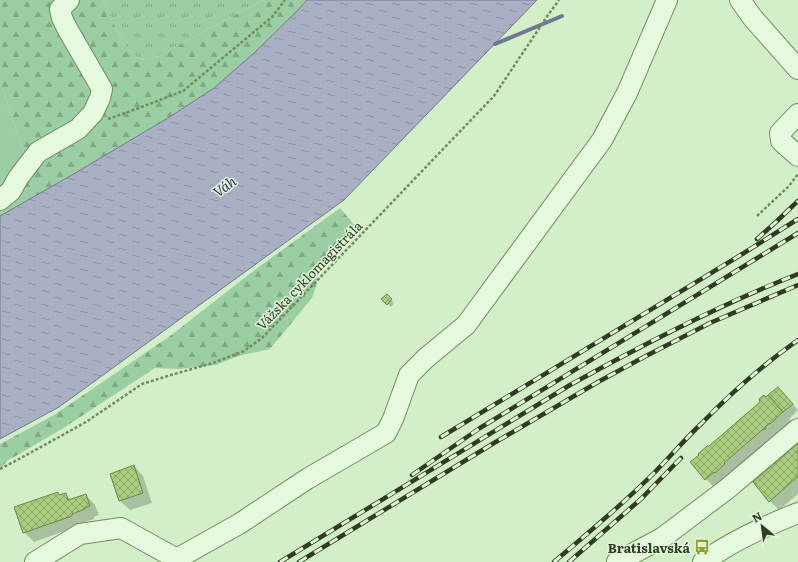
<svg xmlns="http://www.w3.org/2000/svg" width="798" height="562" viewBox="0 0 798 562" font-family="Literata,serif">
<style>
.grass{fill:url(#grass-tufts)}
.forest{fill:url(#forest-firs)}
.pitch{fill:#9ccea4}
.water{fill:url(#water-ripples);stroke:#707792}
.shadow{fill:#0003}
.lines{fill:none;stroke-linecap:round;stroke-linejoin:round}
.stream{stroke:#707792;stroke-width:4}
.building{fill:url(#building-cross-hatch);stroke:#6b8b43}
.minor-casing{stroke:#718c5d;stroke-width:22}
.path{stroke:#718c5d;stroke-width:2.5;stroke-dasharray:3 2;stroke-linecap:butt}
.minor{stroke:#e4f9dd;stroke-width:20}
.rail-casing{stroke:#2e3c21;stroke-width:4.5}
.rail{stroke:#e0f6d9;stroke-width:3;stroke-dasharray:9;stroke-linecap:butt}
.labels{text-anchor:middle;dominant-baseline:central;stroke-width:3;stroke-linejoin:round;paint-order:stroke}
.street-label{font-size:13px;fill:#2e3c21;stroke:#e0f6d9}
.poi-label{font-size:13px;font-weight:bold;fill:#2e3c21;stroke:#e0f6d9;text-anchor:end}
.water-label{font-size:14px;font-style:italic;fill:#30315c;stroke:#e0f6d9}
</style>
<defs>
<pattern id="grass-tufts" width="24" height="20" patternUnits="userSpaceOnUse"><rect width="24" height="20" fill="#9ccea4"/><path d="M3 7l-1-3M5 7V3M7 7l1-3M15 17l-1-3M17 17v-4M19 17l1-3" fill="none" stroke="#80a885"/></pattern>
<pattern id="forest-firs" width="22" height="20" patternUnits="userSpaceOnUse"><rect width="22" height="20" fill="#9ccea4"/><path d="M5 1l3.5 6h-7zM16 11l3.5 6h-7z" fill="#80a885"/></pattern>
<pattern id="water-ripples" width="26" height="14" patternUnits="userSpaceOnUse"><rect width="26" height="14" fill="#aab0c3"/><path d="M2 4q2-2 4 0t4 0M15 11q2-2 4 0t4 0" fill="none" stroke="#8b909e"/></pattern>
<pattern id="building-cross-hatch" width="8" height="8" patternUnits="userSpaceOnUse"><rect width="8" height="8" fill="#a9cd7f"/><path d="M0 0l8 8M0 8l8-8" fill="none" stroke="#8aa868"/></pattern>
</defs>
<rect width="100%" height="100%" fill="#d3efc9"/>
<!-- grass -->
<path class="grass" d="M 103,0 L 263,0 L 156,57 C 154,58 150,59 147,60 C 126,61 111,16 103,0 Z"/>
<!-- forest -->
<path class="forest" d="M 0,0 L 103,0 C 111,16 126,61 147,60 C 150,59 154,58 156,57 L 263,0 L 307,0 L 298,10 L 254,53 L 214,88 L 168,118 L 77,172 L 0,216 L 0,205 L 24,153 L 0,81 Z
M 340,208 L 356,227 L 316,272 L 317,284 L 312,298 L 270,349 L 238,356 L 216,365 L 179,369 L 155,368 L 62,429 L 7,461 L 0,469 L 0,444 L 54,415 L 170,336 L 256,269 Z"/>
<!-- pitch -->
<path class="pitch" d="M 0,81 L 24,153 L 29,181 L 23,191 L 0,205 Z"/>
<!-- water -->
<path class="water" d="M 307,0 L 537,0 L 344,200 L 59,407 L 0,439 L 0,216 L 77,172 L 168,118 L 214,88 L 254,53 L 298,10 Z"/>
<!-- shadow -->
<path class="shadow" d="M 387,295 L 394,303 L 391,307 L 383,299 Z
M 784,394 L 798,410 L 789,419 L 792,422 L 715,488 L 706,479 L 710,447 L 766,398 Z
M 798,444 L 798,494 L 779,510 L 770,501 Z
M 134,466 L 143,476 L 152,503 L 130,510 L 120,501 L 111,474 Z
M 58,493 L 60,496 L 65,494 L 71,500 L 86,495 L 95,505 L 99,515 L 94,517 L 94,519 L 81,523 L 81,525 L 34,542 L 24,532 Z"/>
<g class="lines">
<!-- stream -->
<path class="stream" d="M 495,44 L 562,16"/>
</g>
<!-- building -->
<path class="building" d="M 387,294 L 392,299 L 387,305 L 381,299 Z
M 778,387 L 793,404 L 783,412 L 768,395 Z
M 764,395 L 766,397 L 768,395 L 783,412 L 775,419 L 775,420 L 770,424 L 770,423 L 765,427 L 766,429 L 762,430 L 724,463 L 725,464 L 715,473 L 714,472 L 705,480 L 690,462 L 699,455 L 698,454 L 707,446 L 709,446 L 760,402 L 759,399 Z
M 798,443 L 798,476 L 769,502 L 753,482 Z
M 134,465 L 143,493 L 119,501 L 110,474 Z
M 58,492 L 59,495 L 66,493 L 68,500 L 86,494 L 90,506 L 85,508 L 85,509 L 72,514 L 72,516 L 23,533 L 14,507 Z"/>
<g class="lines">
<defs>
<path id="minor" d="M 740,0 L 752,17 L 798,69
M 798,114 L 780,133 L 781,141 L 798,156
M 0,200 L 11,191 L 18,178 L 38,152 L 78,129 L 93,113 L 100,98 L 102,89 L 68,30 L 62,18 L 60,9 L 69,0
M 35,562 L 80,534 L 121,528 L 177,559
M 171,562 L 239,524 L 307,479 L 386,433 L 393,419 L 409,375 L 426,358 L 466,325 L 602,140 L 627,93 L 667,0
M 617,562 L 662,538 L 727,489 L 798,429
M 703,562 C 732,541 765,526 798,513"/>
</defs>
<!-- minor casing -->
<use href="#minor" class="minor-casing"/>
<!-- path -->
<path class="path" d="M 108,119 L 139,108 L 183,91 L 272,17 L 285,0
M 757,216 L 789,186 L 798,174
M 0,469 L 21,458 L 86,422 L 142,384 L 171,375 L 213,363 L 244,351 L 262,338 L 494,96 L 548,15 L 559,0"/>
<!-- minor -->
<use href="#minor" class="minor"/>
<defs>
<path id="rail" d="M 757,239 L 776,222 L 798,201
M 441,437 L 744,253 L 798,219
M 412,475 L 480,428 L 798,233
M 280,562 L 570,385 C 644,344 719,305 798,274
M 299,562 L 494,443 L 598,382 L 644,357 L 710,323 L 798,285
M 554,562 C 588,533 622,505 654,473 C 670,457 685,439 702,423 C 731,393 764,364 798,340
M 569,562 L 641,499 L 681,458"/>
</defs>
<!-- rail casing -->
<use href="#rail" class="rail-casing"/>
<!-- rail -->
<use href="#rail" class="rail"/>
</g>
<!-- icons -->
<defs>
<symbol id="bus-bare" viewBox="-9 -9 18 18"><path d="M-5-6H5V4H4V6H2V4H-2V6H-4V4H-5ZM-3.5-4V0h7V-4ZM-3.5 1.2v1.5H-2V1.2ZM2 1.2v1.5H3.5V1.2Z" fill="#969b2d" stroke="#e0f6d9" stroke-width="2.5" paint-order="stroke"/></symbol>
</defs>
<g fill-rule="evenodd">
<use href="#bus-bare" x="691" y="536" width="22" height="22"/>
</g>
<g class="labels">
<!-- street labels -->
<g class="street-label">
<text transform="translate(309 275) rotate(-46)">Vážska cyklomagistrála</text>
</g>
<!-- poi labels -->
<g class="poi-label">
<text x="690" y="547">Bratislavská</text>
</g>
<!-- water labels -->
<g class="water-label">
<text transform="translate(224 186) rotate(-36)">Váh</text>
</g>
</g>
<!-- north arrow -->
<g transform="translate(762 526) rotate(331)" stroke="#e0f6d9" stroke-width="3" paint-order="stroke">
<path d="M0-3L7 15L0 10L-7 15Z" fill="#2e3c21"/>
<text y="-6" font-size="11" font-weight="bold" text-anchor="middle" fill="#2e3c21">N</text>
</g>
</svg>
